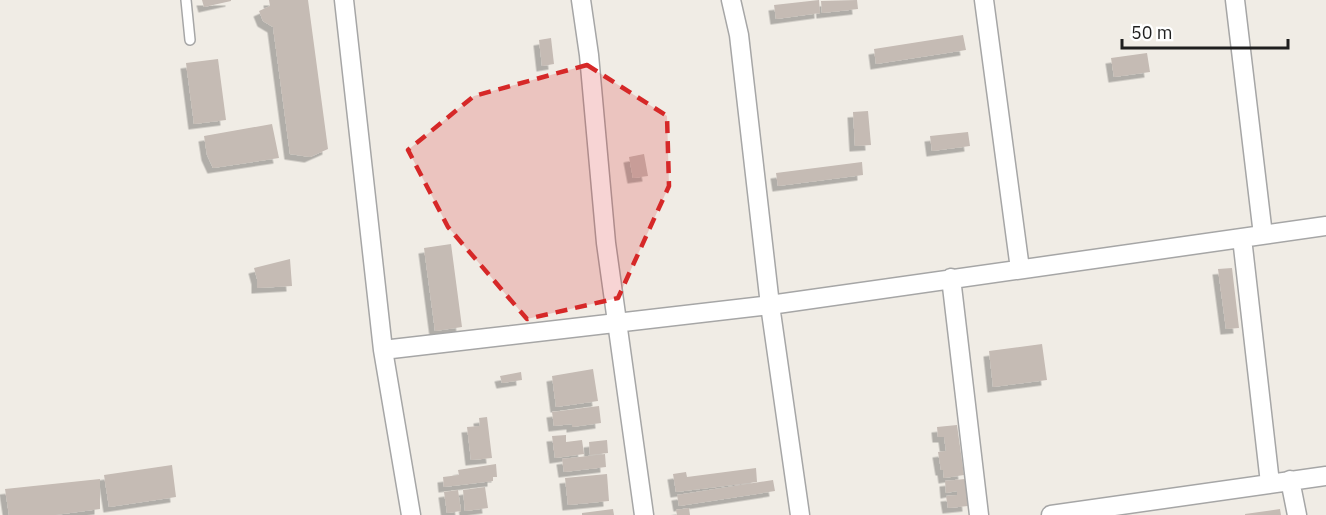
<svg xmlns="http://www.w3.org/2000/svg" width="1326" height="515" viewBox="0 0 1326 515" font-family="'IBM Plex Sans',sans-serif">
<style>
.building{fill:#c5bbb4;filter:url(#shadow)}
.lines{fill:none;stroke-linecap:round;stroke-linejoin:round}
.service-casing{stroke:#a6a6a6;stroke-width:12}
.minor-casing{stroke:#a6a6a6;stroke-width:21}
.service{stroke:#fff;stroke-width:9}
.minor{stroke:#fff;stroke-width:18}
.marked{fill:#d62828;fill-opacity:0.2;stroke:#d62828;stroke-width:4.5;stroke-dasharray:12 8;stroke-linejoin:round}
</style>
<defs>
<filter id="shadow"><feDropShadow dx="-5.5" dy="5.5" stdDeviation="0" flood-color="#0004"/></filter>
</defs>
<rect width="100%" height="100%" fill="#f0ece5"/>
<!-- building -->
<path class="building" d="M 202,0 L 231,0 L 231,1 L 204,7 Z
M 269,0 L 308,0 L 328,149 L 310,157 L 290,154 L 273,27 L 263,21 L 259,11 L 270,6 Z
M 819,0 L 820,13 L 776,19 L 774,5 Z
M 857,0 L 858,9 L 822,13 L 821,1 Z
M 963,35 L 966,50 L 876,64 L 874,49 Z
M 551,38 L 554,64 L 542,66 L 539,40 Z
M 1147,53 L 1150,72 L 1114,77 L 1111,58 Z
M 218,59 L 226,120 L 194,124 L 186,63 Z
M 868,111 L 871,145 L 855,146 L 853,112 Z
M 272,124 L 279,158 L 213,168 L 207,155 L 204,136 Z
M 968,132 L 970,146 L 932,151 L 930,136 Z
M 644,154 L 648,176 L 633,178 L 629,157 Z
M 862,162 L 863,175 L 778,186 L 776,173 Z
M 451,244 L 462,327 L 435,331 L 424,248 Z
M 290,259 L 292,286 L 257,288 L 257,279 L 254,268 Z
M 1232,268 L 1239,328 L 1226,329 L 1218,269 Z
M 1042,344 L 1047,380 L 993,387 L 989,351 Z
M 593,369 L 598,401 L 556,407 L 552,376 Z
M 521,372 L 522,380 L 502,383 L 500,376 Z
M 599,406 L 601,423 L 572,427 L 572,424 L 554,426 L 552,412 Z
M 487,417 L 492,458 L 471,460 L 467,427 L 480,426 L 479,418 Z
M 957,425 L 964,475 L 944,478 L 943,470 L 941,470 L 938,452 L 946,451 L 944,437 L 938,437 L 937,427 Z
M 566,435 L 566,442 L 582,440 L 584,454 L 555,458 L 552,436 Z
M 607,440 L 608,453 L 590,455 L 589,442 Z
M 605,454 L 606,467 L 564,472 L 562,459 Z
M 496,464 L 497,477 L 493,477 L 493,481 L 444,487 L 443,477 L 459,475 L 458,470 Z
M 172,465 L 176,497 L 109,507 L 104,475 Z
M 756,468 L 757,482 L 676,492 L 673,474 L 686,472 L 687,477 Z
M 607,474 L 609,501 L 568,505 L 565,478 Z
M 100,479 L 100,509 L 55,515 L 9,515 L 5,489 Z
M 965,479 L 968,506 L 948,508 L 946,496 L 957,495 L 957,491 L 946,493 L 945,481 Z
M 773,480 L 775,491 L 679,506 L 677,495 Z
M 485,487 L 488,508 L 465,511 L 463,490 Z
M 458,490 L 461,511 L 447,513 L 444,492 Z
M 689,508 L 690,515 L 677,515 L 676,510 Z
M 613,509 L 614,515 L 582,515 L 582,513 Z
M 1280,509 L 1281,515 L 1245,515 L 1245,514 Z"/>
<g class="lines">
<defs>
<path id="service" d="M 186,0 L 190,40"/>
<path id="minor" d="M 344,0 L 383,350 L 411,515
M 581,0 L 589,55 L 606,243 L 644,515
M 731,0 L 739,35 L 770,305 L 800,515
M 984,0 L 1020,269
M 1235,0 L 1263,235
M 1242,238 L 1270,483
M 951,278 L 979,515
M 383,350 L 770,305 L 1326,226
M 1290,480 L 1297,515
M 1051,515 L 1326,476"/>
</defs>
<!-- service casing -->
<use href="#service" class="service-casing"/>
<!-- minor casing -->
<use href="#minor" class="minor-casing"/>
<!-- service -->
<use href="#service" class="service"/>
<!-- minor -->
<use href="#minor" class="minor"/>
</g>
<!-- marked area -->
<path class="marked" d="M 587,65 L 667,116 L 669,186 L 618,298 L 527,319 L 448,227 L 408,150 L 474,96 Z"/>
<!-- scale -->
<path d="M1122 39v9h166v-9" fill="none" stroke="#1f1f1f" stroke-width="3"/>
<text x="1131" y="39" font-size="18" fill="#1f1f1f" stroke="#ffffff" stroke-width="4.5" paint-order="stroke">50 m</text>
</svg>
